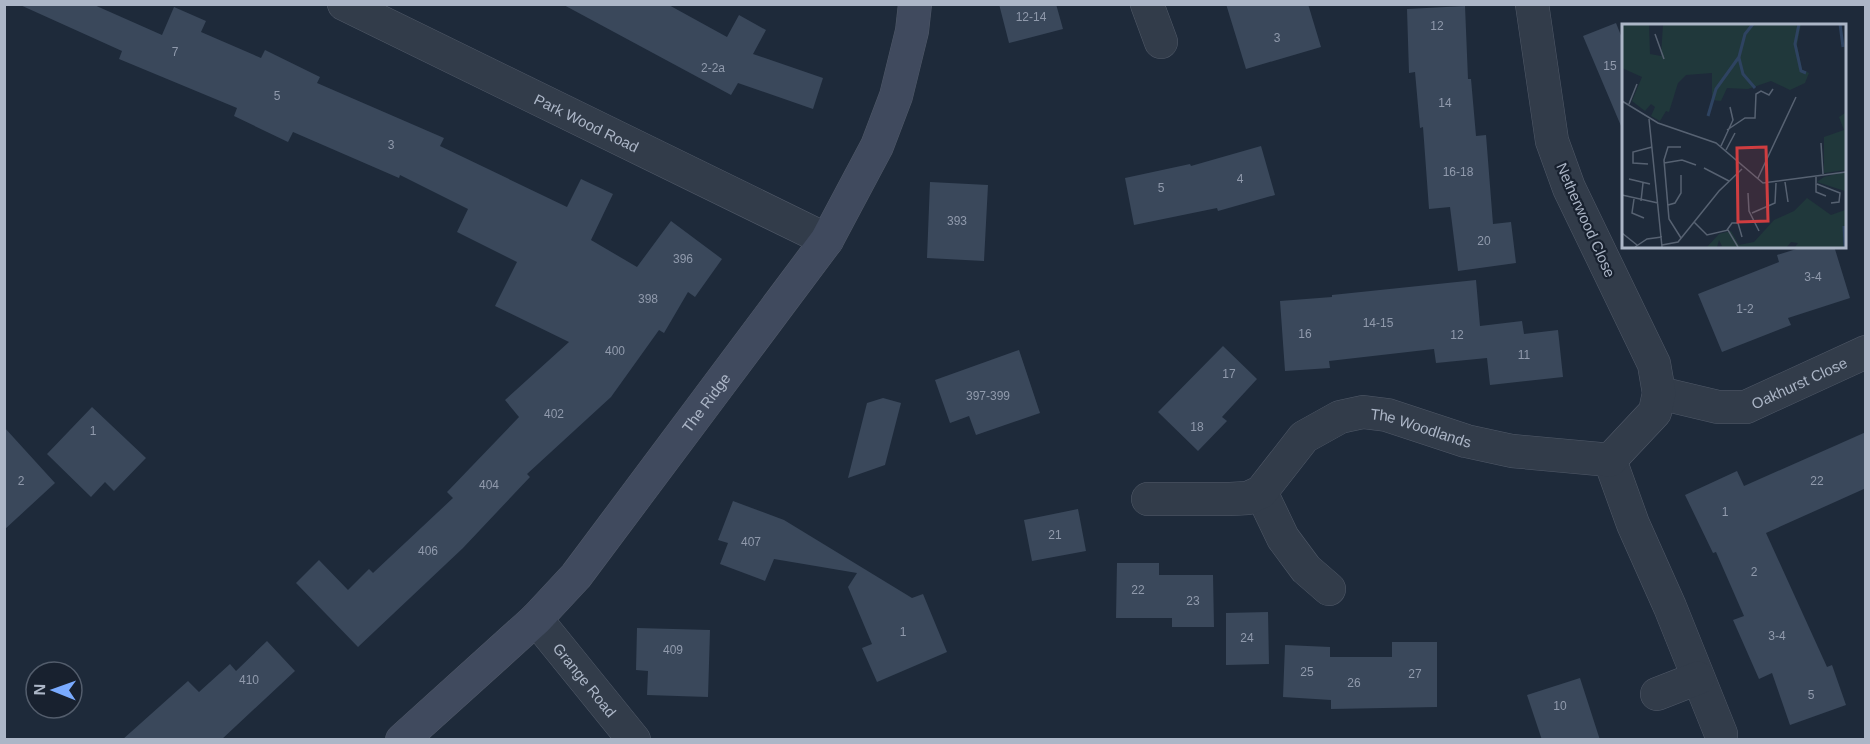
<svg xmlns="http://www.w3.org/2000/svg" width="1870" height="744" viewBox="0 0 1870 744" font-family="Helvetica,sans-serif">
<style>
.building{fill:#3a485b}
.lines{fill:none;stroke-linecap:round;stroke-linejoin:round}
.street-casing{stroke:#505968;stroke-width:34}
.secondary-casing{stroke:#505968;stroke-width:34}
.street{stroke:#323c4a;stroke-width:33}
.secondary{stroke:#404a5e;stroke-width:33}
.labels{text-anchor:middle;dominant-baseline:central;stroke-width:4.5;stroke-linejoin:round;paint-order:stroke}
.number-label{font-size:12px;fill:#909aac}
.street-label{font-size:15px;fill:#acb6c7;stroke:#18212f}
.inset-river{fill:none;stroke:#2e4361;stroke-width:3}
.inset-road{fill:none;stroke:#576272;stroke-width:1.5}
.view{fill:#d03d40;fill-opacity:0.15;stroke:#d03d40;stroke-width:3}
.inset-edge{fill:none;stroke:#acb6c7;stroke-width:3}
</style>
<rect width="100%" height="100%" fill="#1e2a3a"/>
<!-- building -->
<path class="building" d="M 18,4 L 92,4 L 162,35 L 174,7 L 206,21 L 201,32 L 261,58 L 265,50 L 320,77 L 317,83 L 444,138 L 440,146 L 567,207 L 581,179 L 613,194 L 591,240 L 637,267 L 671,221 L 722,259 L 695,297 L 688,292 L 664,333 L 659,330 L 611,397 L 527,474 L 530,477 L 463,548 L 358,647 L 296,583 L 319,560 L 348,590 L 369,569 L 373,573 L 453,498 L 447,492 L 519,417 L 505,400 L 569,342 L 495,306 L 517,262 L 457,232 L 468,209 L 400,175 L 399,178 L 293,132 L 288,142 L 234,116 L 237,108 L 119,59 L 122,51 Z
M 562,4 L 667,4 L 727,37 L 739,15 L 766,30 L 753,54 L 823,78 L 813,109 L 738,83 L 731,95 Z
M 999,4 L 1056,4 L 1063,29 L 1009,43 Z
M 1226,4 L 1308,4 L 1321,47 L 1246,69 Z
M 1465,6 L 1468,79 L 1471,79 L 1476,136 L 1486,135 L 1493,224 L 1511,222 L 1516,263 L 1458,271 L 1450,207 L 1429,209 L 1423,127 L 1420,128 L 1415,72 L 1409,73 L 1407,9 Z
M 1616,23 L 1624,43 L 1624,133 L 1583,36 Z
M 1261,146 L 1275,195 L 1218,211 L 1217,208 L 1134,225 L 1125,178 L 1190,164 L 1191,166 Z
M 930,182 L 988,185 L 984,261 L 927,258 Z
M 1806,246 L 1834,246 L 1850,298 L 1788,318 L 1791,325 L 1722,352 L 1698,294 L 1779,262 L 1777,255 Z
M 1476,280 L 1480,326 L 1522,321 L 1524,334 L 1558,330 L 1563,377 L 1490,385 L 1487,358 L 1436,363 L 1434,349 L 1329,361 L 1330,368 L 1285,371 L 1280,301 L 1332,297 L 1332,295 Z
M 1223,346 L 1257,379 L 1222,417 L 1227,421 L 1198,451 L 1158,412 Z
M 1019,350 L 1040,413 L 976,435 L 969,416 L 950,423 L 935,380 Z
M 883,398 L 901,403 L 885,465 L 848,478 L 867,403 Z
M 92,407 L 146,458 L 114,491 L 105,482 L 91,497 L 47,454 Z
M 4,427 L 55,483 L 4,530 Z
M 1866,432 L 1866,488 L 1766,533 L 1827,667 L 1832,665 L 1846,705 L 1790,725 L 1772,673 L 1759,679 L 1733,620 L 1744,616 L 1716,552 L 1713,553 L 1685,495 L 1737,471 L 1744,486 Z
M 733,501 L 784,520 L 912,598 L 923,594 L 947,652 L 877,682 L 862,648 L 872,644 L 848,587 L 857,573 L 774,559 L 765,581 L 720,564 L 728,543 L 718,540 Z
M 1078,509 L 1086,551 L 1032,561 L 1024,520 Z
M 1117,563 L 1159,563 L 1159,575 L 1213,575 L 1214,627 L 1172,627 L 1172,618 L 1116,618 Z
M 1268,612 L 1269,664 L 1226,665 L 1226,613 Z
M 637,628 L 710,630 L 708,697 L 647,695 L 648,671 L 636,670 Z
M 267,641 L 295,671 L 221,740 L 122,740 L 188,681 L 199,692 L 230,664 L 236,671 Z
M 1392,642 L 1437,642 L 1437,707 L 1331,709 L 1331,700 L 1283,697 L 1285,645 L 1330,647 L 1330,657 L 1392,657 Z
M 1580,678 L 1600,740 L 1542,740 L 1527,695 Z"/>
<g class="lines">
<defs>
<g id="street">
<path id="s1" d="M 344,4 L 827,240"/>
<path d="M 1147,4 L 1161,42"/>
<path id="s2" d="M 1659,393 L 1718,407 L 1746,407 L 1866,352"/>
<path d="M 1610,460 L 1633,524 L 1670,607 L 1721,734"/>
<path d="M 1261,492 L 1283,538 L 1306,569 L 1329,589"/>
<path id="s3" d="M 1148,499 L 1230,499 L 1248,498 L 1261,492 L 1304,437 L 1340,417 L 1363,412 L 1387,415 L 1466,441 L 1512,451 L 1610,460 L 1655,412 L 1659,393 L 1654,364 L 1569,188 L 1552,141 L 1532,4"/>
<path id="s4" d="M 536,619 L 634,740"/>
<path d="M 1657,694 L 1698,678"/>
</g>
<g id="secondary">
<path id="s5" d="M 402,740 L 536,619 L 576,576 L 827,240 L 877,146 L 896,96 L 912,31 L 915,4"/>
</g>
</defs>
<!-- street casing -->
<use href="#street" class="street-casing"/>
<!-- secondary casing -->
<use href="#secondary" class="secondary-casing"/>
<!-- street -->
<use href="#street" class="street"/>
<!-- secondary -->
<use href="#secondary" class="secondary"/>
</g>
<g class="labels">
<!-- number labels -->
<g class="number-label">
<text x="1031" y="17">12-14</text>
<text x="1437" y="26">12</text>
<text x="1277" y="38">3</text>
<text x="175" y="52">7</text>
<text x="1610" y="66">15</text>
<text x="713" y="68">2-2a</text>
<text x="277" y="96">5</text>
<text x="1445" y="103">14</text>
<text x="391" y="145">3</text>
<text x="1458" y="172">16-18</text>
<text x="1240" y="179">4</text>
<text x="1161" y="188">5</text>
<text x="957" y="221">393</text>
<text x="1484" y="241">20</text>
<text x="683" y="259">396</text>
<text x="1813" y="277">3-4</text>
<text x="648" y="299">398</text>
<text x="1745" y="309">1-2</text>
<text x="1378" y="323">14-15</text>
<text x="1305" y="334">16</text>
<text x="1457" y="335">12</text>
<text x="615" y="351">400</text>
<text x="1524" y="355">11</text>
<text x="1229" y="374">17</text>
<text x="988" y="396">397-399</text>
<text x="554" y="414">402</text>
<text x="1197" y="427">18</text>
<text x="93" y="431">1</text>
<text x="21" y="481">2</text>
<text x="1817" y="481">22</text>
<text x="489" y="485">404</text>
<text x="1725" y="512">1</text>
<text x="1055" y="535">21</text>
<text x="751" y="542">407</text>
<text x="428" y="551">406</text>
<text x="1754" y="572">2</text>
<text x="1138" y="590">22</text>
<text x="1193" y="601">23</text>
<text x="903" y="632">1</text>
<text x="1777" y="636">3-4</text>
<text x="1247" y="638">24</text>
<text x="673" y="650">409</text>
<text x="1307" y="672">25</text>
<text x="1415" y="674">27</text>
<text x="249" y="680">410</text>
<text x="1354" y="683">26</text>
<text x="1811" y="695">5</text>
<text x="1560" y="706">10</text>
</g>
<!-- street labels -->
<g class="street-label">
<text stroke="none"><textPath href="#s1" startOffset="270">Park Wood Road</textPath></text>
<text transform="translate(1586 220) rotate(66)">Netherwood Close</text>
<text stroke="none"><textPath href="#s2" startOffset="147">Oakhurst Close</textPath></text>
<text stroke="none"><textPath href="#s5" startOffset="456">The Ridge</textPath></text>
<text stroke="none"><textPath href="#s3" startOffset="309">The Woodlands</textPath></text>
<text stroke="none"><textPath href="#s4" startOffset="78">Grange Road</textPath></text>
</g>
</g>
<!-- overview -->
<g transform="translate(1622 24)">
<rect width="224" height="224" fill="#1e2a3a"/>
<path d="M 0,0 L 27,0 L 28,30 L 39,32 L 41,0 L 179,0 L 175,21 L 180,46 L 187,49 L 183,59 L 168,66 L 149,57 L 126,65 L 105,64 L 99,77 L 90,76 L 90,49 L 64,51 L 56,59 L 47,88 L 44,87 L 38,97 L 29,92 L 33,83 L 29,80 L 23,87 L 10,77 L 20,53 L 0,44 ZM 223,89 L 223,146 L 202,149 L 202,113 L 222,106 L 217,93 ZM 223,148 L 223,167 L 195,158 L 202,153 ZM 185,174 L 209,191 L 223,186 L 223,223 L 173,223 L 176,219 L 169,218 L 165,223 L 97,223 L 100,222 L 97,216 L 95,223 L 85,223 L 97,210 L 109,207 L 117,221 L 132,218 L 152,196 L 172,187 Z" fill="#20383b"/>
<path class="inset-river" d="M 177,0 L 173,20 L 179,47 L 184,49M 218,0 L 221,23M 117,34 L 121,50 L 133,64M 86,92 L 94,65 L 117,33 L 123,10 L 131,0M 222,202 L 223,223"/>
<path class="inset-road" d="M 33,10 L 42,35M 0,77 L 36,99 L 94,119 L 141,159 L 224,148M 7,80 L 15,60M 27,95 L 40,223M 105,106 L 123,94 L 133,94 L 134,70 L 139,67 L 147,71 L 151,65M 199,119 L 201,150M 99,122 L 111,96 L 108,83M 59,123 L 46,123 L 42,136 L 47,195 L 59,214M 104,126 L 113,109M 42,139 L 60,136 L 74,141M 26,140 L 11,139 L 11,128 L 30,123M 82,144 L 107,157M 194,153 L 194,168 L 204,172M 136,154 L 174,73M 7,155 L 28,160M 163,158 L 166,178M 195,160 L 218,169 L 217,178 L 209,179M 126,169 L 127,187 L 137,207M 0,171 L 36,179M 12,175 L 10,189 L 22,194M 19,177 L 21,159M 46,181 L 53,179 L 59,169 L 59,151M 130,189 L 153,179 L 154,159M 72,198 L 85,211 L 106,206 L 116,223M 105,206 L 110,199 L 116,199 L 120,213M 0,209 L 15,221M 40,221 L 56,218 L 97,167 L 120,145M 13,223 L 25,215 L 40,213"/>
<path class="view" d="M 144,123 L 146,197 L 116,198 L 115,124 Z"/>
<rect width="224" height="224" class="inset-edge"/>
</g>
<!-- border -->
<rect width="1870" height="744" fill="none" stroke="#acb6c7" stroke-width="12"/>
<!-- north arrow -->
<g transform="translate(54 690) rotate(271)"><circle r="28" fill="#18212f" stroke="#535d6c" stroke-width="1.5"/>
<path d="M0-4.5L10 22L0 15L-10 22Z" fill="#7aabff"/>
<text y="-9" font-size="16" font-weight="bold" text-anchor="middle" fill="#acb6c7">N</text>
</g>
</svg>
